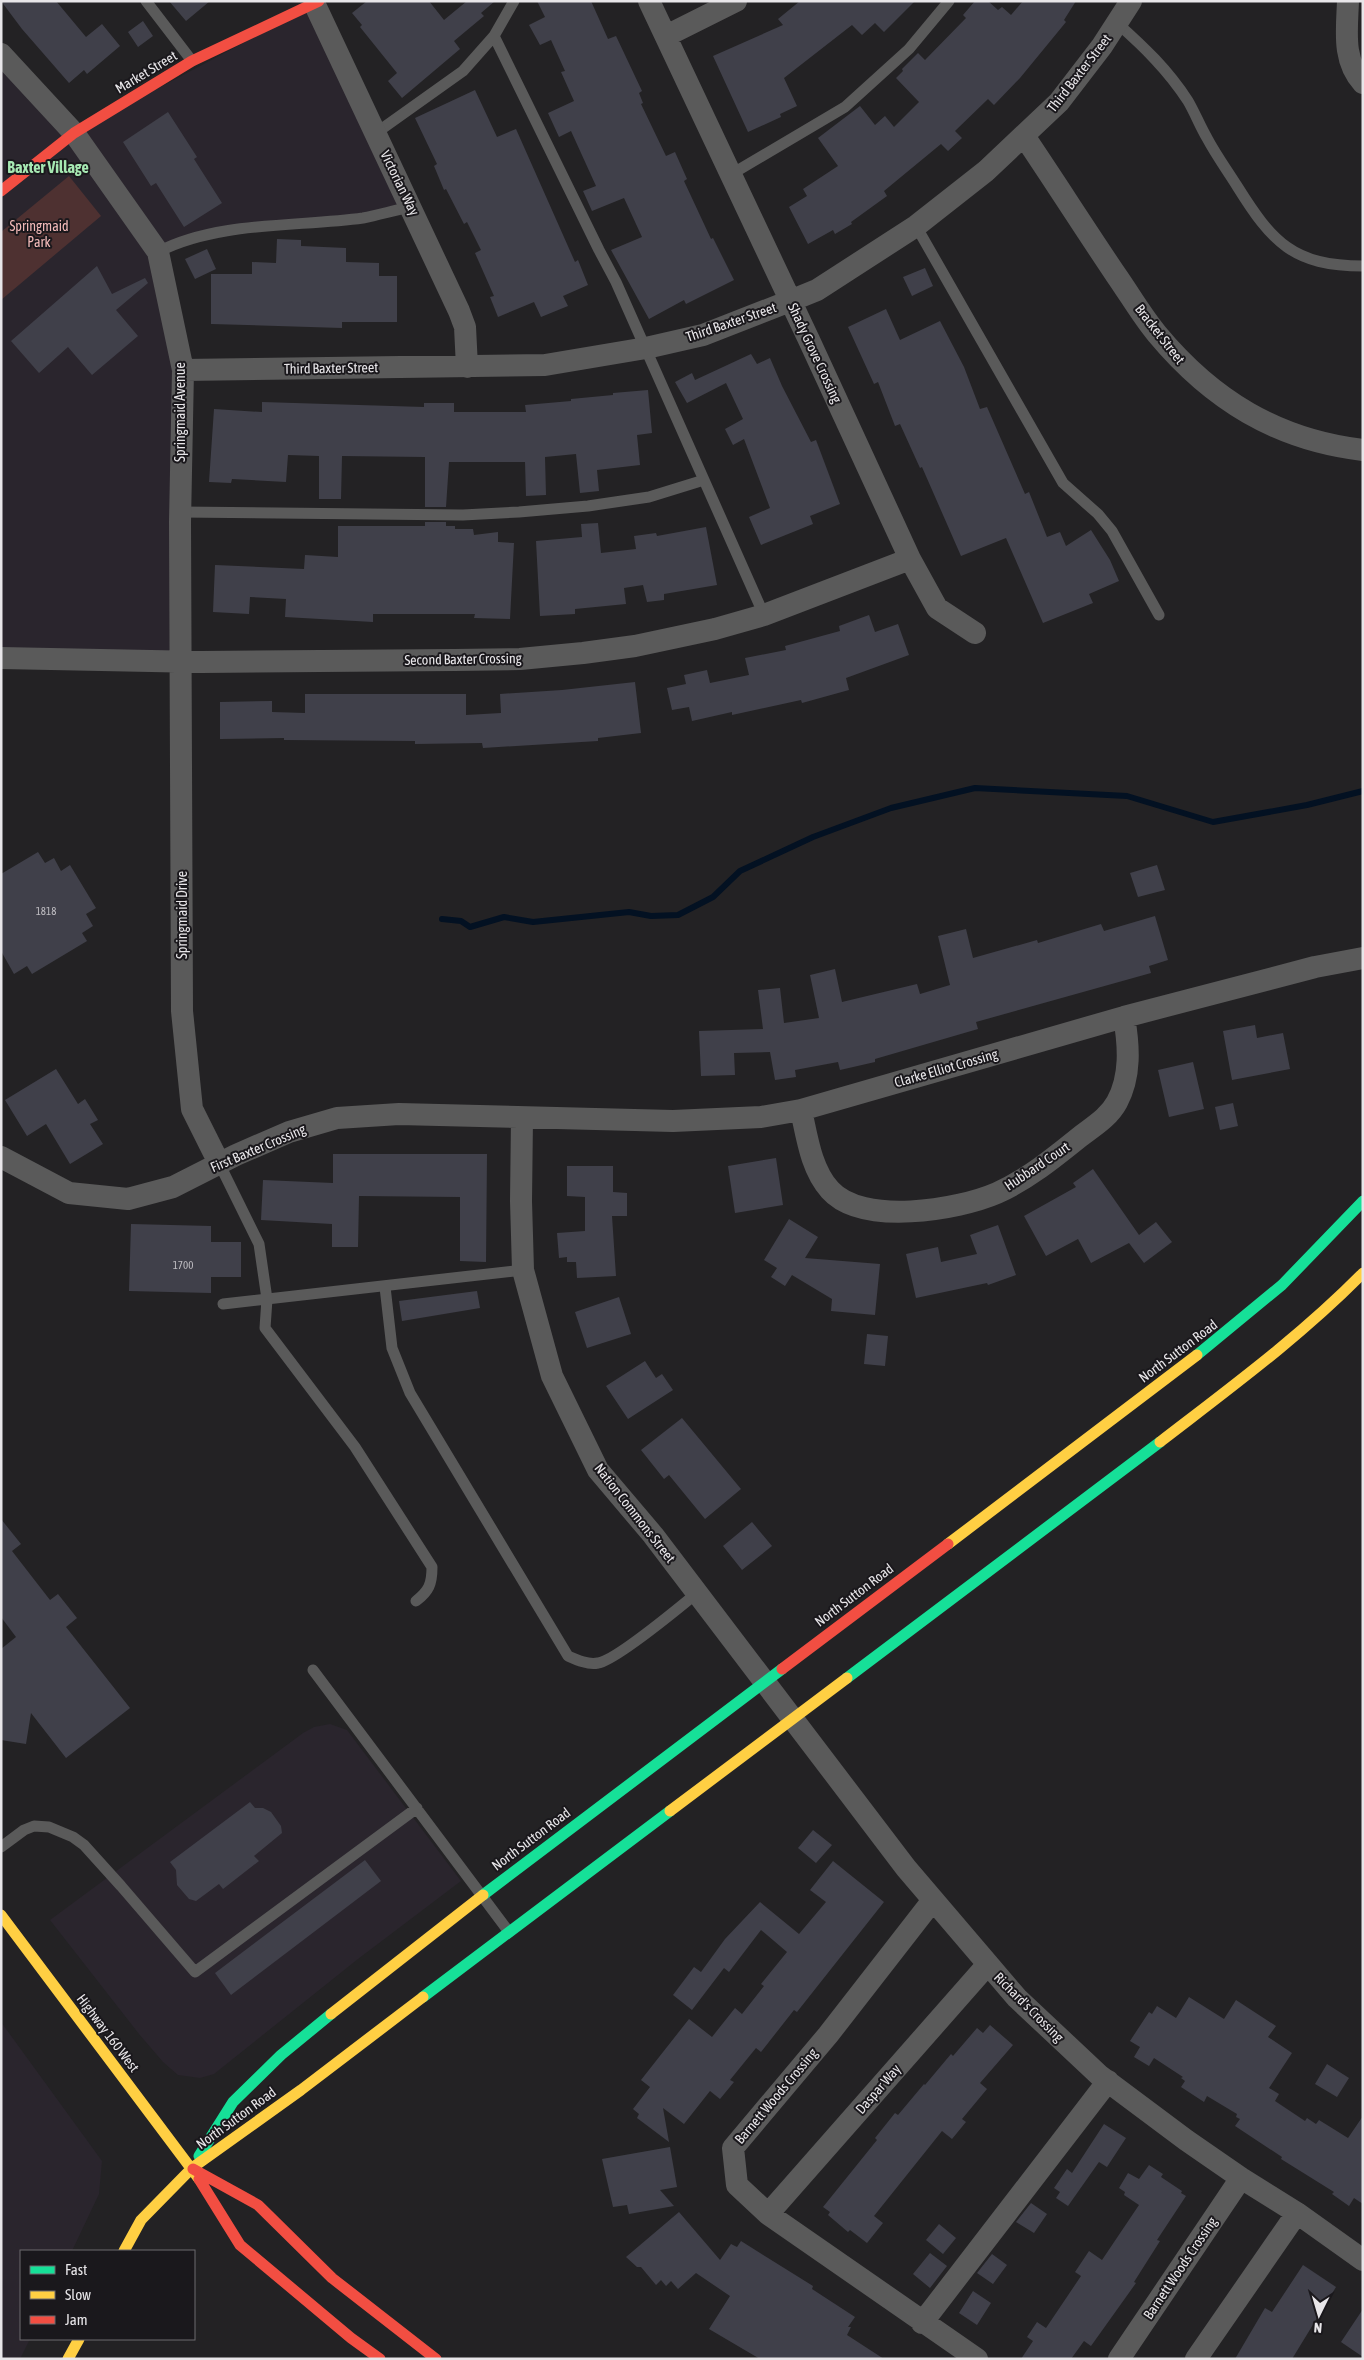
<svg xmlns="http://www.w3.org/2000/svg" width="1364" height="2360" viewBox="0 0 1364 2360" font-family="'Asap Condensed',sans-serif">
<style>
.built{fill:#2a252d}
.green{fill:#4e3131}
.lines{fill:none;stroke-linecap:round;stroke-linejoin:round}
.stream{stroke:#031122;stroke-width:6}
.building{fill:#40404a}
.lane{stroke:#5a5a5a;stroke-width:11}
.street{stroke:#5a5a5a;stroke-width:22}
.fast{stroke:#16e098;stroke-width:11}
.slow{stroke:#ffcf43;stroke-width:11}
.jam{stroke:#f24e42;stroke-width:11}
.labels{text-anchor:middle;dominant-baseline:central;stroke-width:4;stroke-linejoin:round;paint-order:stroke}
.number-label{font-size:11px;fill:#bebcc1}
.street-label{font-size:14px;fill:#e8e6e9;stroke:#1a181c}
.park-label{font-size:14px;fill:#f3bab9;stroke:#1a181c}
.quarter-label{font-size:16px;font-weight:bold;fill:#a6e8b2;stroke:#1a181c}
</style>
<rect width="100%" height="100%" fill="#232224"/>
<!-- built -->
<path class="built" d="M 315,5 L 411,207 L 239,229 L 158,252 L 183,370 L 182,661 L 1,658 L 1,54 L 74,133 Z
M 330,1724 L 347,1730 L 461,1881 L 358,1959 L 214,2074 L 200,2078 L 178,2075 L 163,2062 L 139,2034 L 50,1920 L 303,1733 L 314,1727 Z
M 1,2022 L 102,2161 L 99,2194 L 72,2251 L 21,2251 L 21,2339 L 30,2339 L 20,2359 L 1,2359 Z"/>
<!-- green -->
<path class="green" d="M 69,176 L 101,216 L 1,300 L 1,232 Z"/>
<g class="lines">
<!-- stream -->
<path class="stream" d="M 442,919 L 461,921 L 470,927 L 504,917 L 533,922 L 629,912 L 651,916 L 678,915 L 713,897 L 740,871 L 813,837 L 891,808 L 975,788 L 1127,796 L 1213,822 L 1307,805 L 1363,791"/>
</g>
<!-- building -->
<path class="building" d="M 1,1 L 56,1 L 86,37 L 102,24 L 120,46 L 87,74 L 84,70 L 69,83 L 22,29 Z
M 169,1 L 210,1 L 186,21 Z
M 367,1 L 429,1 L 444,20 L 467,1 L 495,1 L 481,13 L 484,16 L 454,41 L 460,49 L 402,98 L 388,81 L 397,73 L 360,27 L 362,25 L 352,13 Z
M 537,1 L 591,1 L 608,39 L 616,36 L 642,91 L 639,93 L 643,103 L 641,104 L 666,156 L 675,152 L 687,179 L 684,181 L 711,239 L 713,238 L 734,280 L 686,304 L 684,300 L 649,319 L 611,250 L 642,237 L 624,198 L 592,211 L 583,191 L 596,186 L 571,131 L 559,137 L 548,113 L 574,101 L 561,72 L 565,71 L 551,40 L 540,45 L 529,25 L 545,17 Z
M 800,1 L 915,1 L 884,32 L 875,23 L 862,35 L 852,25 L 784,78 L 797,106 L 780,114 L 781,117 L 748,132 L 713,56 L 783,25 L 778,19 Z
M 975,1 L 988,1 L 998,10 L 1002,7 L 1011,15 L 1023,1 L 1076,1 L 1064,20 L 1066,22 L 1020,78 L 994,105 L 988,99 L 955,131 L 962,138 L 948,151 L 941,144 L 884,191 L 887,196 L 851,222 L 852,224 L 835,234 L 833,230 L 808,244 L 789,207 L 807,196 L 803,189 L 838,166 L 818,138 L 860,106 L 875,125 L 885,116 L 894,127 L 919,102 L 896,78 L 903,71 L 902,69 L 918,53 L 925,60 L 966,18 L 963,15 Z
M 143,21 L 153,36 L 138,47 L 128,32 Z
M 475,90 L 497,137 L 516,129 L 575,262 L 578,260 L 588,285 L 563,296 L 568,306 L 541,317 L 534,302 L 498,317 L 490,297 L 494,296 L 475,253 L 481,250 L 467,222 L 464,224 L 446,189 L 444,190 L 434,166 L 437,164 L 415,118 Z
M 168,112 L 197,157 L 194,159 L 222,203 L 184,227 L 156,183 L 151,186 L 123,142 Z
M 277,239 L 301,240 L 301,246 L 346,248 L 346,262 L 379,263 L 379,276 L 397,276 L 397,322 L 342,322 L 342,328 L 211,324 L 211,274 L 252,274 L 252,262 L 276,263 Z
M 207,249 L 216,269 L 195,279 L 185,259 Z
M 97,266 L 112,294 L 145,278 L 148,283 L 116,310 L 138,336 L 92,375 L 68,347 L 39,373 L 11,341 Z
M 925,268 L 933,286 L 912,296 L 903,277 Z
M 886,309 L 900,340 L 940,321 L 964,367 L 980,409 L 987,407 L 1025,494 L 1029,492 L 1047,537 L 1060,532 L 1066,546 L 1091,530 L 1110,560 L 1119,581 L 1089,594 L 1093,603 L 1043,623 L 1006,538 L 961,556 L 922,467 L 920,468 L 900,424 L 895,426 L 878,382 L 874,384 L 848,327 Z
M 751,354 L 757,364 L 770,358 L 782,386 L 811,442 L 816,440 L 840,504 L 810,516 L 813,524 L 761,545 L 749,517 L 770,508 L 744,439 L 733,445 L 725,429 L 743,419 L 726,383 L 687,403 L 675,382 L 692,373 L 695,380 Z
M 648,390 L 652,433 L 637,435 L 640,465 L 597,470 L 599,491 L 580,493 L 576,454 L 545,457 L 546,495 L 526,496 L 525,462 L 449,462 L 446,507 L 425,507 L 425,457 L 342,456 L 341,499 L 319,499 L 319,456 L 288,455 L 286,482 L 232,479 L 231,483 L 209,482 L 214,409 L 262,412 L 262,402 L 424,407 L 424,403 L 454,403 L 454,412 L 526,412 L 525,405 L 571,401 L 571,399 L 613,395 L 613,393 Z
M 425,522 L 446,522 L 446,526 L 455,526 L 455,529 L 473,529 L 474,535 L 498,532 L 498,542 L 514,543 L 510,619 L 474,618 L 475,614 L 373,614 L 373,622 L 285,617 L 286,599 L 250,597 L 249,614 L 213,612 L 215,565 L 304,569 L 305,555 L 338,557 L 338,526 L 425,526 Z
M 598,523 L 601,553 L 636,549 L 634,536 L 656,533 L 657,536 L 706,527 L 717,585 L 664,594 L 664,600 L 647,602 L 643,585 L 624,588 L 626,604 L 575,609 L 575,614 L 540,616 L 536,541 L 582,537 L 581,524 Z
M 869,615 L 875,632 L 898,624 L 909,655 L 846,678 L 849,690 L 802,703 L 801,700 L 732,715 L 732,712 L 692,721 L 689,707 L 672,710 L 667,688 L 686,684 L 684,675 L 707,670 L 710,683 L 749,675 L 745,658 L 786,650 L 785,646 L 840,631 L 839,626 Z
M 635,682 L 641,733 L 598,738 L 598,741 L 483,748 L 482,743 L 415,744 L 415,741 L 284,740 L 284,738 L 220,739 L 220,702 L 272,701 L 272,712 L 305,713 L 305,694 L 466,694 L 466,715 L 501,713 L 500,694 L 562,690 Z
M 38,852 L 45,863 L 54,858 L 61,871 L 70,865 L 96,908 L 86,914 L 93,926 L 82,933 L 87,941 L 32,974 L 27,966 L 14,974 L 1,951 L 1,874 Z
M 1157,865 L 1165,890 L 1138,897 L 1130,873 Z
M 1155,916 L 1168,960 L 1149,966 L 1151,973 L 976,1022 L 978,1029 L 875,1059 L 875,1062 L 840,1070 L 838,1062 L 795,1070 L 796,1077 L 775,1080 L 770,1052 L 734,1053 L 735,1075 L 701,1076 L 699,1031 L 763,1029 L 758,990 L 780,988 L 784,1023 L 819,1018 L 810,975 L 835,969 L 842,1002 L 917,984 L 920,994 L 950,985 L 938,936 L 966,929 L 973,958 L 1037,940 L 1038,943 L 1101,924 L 1104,931 Z
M 1255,1025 L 1257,1038 L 1283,1033 L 1290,1069 L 1232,1080 L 1223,1031 Z
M 1193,1062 L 1204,1109 L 1169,1117 L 1158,1070 Z
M 56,1069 L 78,1104 L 85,1099 L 98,1120 L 90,1124 L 103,1144 L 70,1164 L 46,1124 L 27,1136 L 5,1100 Z
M 1233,1103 L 1238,1126 L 1220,1130 L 1215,1107 Z
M 333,1154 L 487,1154 L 486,1262 L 460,1261 L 460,1197 L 359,1196 L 358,1247 L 332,1247 L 332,1224 L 261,1220 L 263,1180 L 333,1183 Z
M 776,1158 L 783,1205 L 735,1213 L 728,1166 Z
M 567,1166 L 613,1166 L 613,1192 L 627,1193 L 627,1216 L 612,1216 L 616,1276 L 577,1278 L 576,1262 L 567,1262 L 567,1257 L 559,1258 L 557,1233 L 585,1231 L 585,1197 L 567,1196 Z
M 1093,1169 L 1139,1235 L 1156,1222 L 1172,1242 L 1144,1263 L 1129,1243 L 1091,1263 L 1078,1239 L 1046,1256 L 1024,1216 L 1076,1187 L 1073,1183 Z
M 789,1219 L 818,1237 L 805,1258 L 880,1264 L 875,1315 L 831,1311 L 832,1299 L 792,1275 L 785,1286 L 771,1277 L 777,1268 L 764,1260 Z
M 131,1224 L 211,1226 L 211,1242 L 241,1242 L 241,1277 L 211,1277 L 211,1293 L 129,1291 Z
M 998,1225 L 1016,1275 L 988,1285 L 987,1283 L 916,1298 L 906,1254 L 938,1247 L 941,1262 L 977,1254 L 970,1235 Z
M 477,1291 L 480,1308 L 402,1321 L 399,1301 Z
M 619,1297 L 631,1334 L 587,1348 L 575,1312 Z
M 867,1334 L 888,1336 L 885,1366 L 864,1364 Z
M 645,1361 L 656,1378 L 662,1374 L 673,1390 L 628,1419 L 606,1386 Z
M 682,1418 L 741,1489 L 705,1519 L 669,1475 L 664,1479 L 641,1450 Z
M 1,1519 L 21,1544 L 12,1551 L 50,1600 L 58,1594 L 77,1618 L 66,1627 L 130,1708 L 66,1758 L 31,1713 L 26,1744 L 1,1740 L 1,1649 L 16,1637 L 1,1617 Z
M 752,1522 L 772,1546 L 742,1570 L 723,1546 Z
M 250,1802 L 255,1808 L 263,1808 L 271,1812 L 281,1826 L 282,1833 L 254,1856 L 259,1861 L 223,1889 L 219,1884 L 196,1901 L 189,1899 L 177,1885 L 176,1870 L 170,1862 Z
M 813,1830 L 832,1845 L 816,1863 L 798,1848 Z
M 365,1860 L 381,1881 L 231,1995 L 215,1973 Z
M 833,1861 L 884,1902 L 797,2012 L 794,2010 L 761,2052 L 756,2048 L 730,2080 L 734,2082 L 720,2099 L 710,2091 L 684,2124 L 663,2108 L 669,2142 L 637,2118 L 639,2114 L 633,2109 L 650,2087 L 641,2080 L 689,2019 L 712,2037 L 735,2008 L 742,2014 L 764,1986 L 761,1984 L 787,1952 L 761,1930 L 729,1972 L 724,1968 L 692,2010 L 673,1995 L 694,1967 L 701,1972 L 725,1939 L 760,1902 L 799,1934 L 826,1902 L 810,1890 Z
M 1189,1997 L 1224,2019 L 1236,2000 L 1276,2026 L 1268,2037 L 1292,2053 L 1269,2088 L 1279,2094 L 1275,2101 L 1305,2121 L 1307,2118 L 1316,2124 L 1319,2120 L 1348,2138 L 1363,2116 L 1363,2204 L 1354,2198 L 1349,2206 L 1332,2194 L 1334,2192 L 1281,2159 L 1282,2157 L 1235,2126 L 1240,2119 L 1236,2117 L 1237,2114 L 1207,2096 L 1204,2102 L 1181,2087 L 1185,2081 L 1181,2078 L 1183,2077 L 1154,2058 L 1149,2066 L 1134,2057 L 1140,2047 L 1130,2041 L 1149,2012 L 1152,2014 L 1157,2006 L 1176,2018 Z
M 990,2025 L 1013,2045 L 980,2083 L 987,2089 L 962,2119 L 966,2122 L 952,2139 L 942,2131 L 874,2216 L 883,2223 L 867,2243 L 850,2230 L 848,2232 L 828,2215 L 830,2212 L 823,2207 L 877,2140 L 875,2138 L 895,2113 L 898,2115 L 924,2084 L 925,2085 L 951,2054 L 953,2056 L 977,2028 L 983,2033 Z
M 1327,2064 L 1349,2078 L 1337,2097 L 1315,2084 Z
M 1104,2124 L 1126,2138 L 1107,2167 L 1099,2162 L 1068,2206 L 1056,2198 L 1060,2192 L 1054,2188 L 1067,2169 L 1072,2173 Z
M 670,2147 L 677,2187 L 660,2190 L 674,2206 L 629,2214 L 627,2205 L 613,2207 L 602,2159 Z
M 1149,2165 L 1163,2174 L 1161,2177 L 1182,2191 L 1181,2193 L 1186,2196 L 1157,2240 L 1160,2241 L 1134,2282 L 1136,2283 L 1091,2346 L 1084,2341 L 1071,2359 L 1021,2359 L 1033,2341 L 1027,2337 L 1037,2322 L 1046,2328 L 1081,2276 L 1075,2272 L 1089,2251 L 1102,2260 L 1139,2205 L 1124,2195 L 1125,2192 L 1119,2188 L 1128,2173 L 1139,2179 Z
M 1031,2203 L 1047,2214 L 1034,2233 L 1016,2222 Z
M 679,2212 L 720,2260 L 731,2244 L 737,2247 L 741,2241 L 813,2286 L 812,2289 L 855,2317 L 848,2327 L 851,2327 L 847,2335 L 884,2359 L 760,2359 L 709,2329 L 730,2296 L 696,2273 L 678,2289 L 671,2281 L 666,2286 L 661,2280 L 656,2285 L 641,2267 L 637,2267 L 626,2257 Z
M 939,2224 L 956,2238 L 943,2254 L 926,2240 Z
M 930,2253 L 947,2266 L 930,2288 L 913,2274 Z
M 992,2254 L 1007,2265 L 993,2284 L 977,2273 Z
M 1303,2265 L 1336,2287 L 1292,2359 L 1235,2359 L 1265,2308 L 1272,2312 Z
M 973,2291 L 991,2303 L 977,2325 L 959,2313 Z
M 1363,2309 L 1363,2357 L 1341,2342 Z"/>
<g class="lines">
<!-- lane -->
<path class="lane" d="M 146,1 L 192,61
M 514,1 L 494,36 L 599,250 L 616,282 L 764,615
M 1117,23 C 1144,47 1168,70 1188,101 C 1195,113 1200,126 1207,138 C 1216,155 1227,170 1237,186 C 1272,242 1293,266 1363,266
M 376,133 L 463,71 L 494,36
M 730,175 L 845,107 L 909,49 L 949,1
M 916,226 L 1063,483 L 1098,514 L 1112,531 L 1159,615
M 158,252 C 217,221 298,227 363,218 C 379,215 395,210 411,207
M 180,512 L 463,515 L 519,512 L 588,506 L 649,497 L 704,480
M 219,1163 L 259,1244 L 267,1299 L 265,1328 L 355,1447 L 432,1567 C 432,1584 429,1591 416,1601
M 385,1287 L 392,1348 L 410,1393 L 568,1656 C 577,1660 588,1665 598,1663 C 615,1661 680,1607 697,1593
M 223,1304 L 523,1270
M 313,1670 L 509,1932
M 1,1847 L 24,1830 L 34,1826 L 49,1827 L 73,1837 L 84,1845 L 121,1886 L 195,1972 L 417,1808"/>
<!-- street -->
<path class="street" d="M 649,1 L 809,340 L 910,559 L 937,608 L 975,633
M 1348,1 C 1347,30 1342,60 1363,83
M 315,5 L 459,311 L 465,327 L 467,367
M 666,36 L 736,1
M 1,54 L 74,133 L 158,252 L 183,370 L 180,522 L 182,1011 L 192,1109 L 219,1163
M 1024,136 C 1055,182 1085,229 1116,275 C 1130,295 1142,316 1157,334 C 1212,400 1277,440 1363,450
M 183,370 L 545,365 L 646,348 L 703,335 L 790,301 L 817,290 L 916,226 L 986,171 L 1059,102 L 1102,46 L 1131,1
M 1,658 L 201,662 L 454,660 L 520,659 L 583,653 L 635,646 L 715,629 L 764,615 L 910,559
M 801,1110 C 807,1137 811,1169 830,1190 C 862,1226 958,1210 997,1193 C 1028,1179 1055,1157 1081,1136 C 1094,1126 1109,1117 1117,1102 C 1131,1076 1129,1046 1124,1017
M 522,1118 L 521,1201 L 523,1270 L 552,1376 L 598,1470 L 653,1535 L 906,1868 L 1017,1998 L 1099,2075 L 1186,2140 L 1241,2178 L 1297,2213 L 1363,2260
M 1,1157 L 69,1193 L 128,1199 L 173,1187 L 236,1155 L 289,1132 L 337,1118 L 399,1114 L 673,1121 L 761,1117 L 801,1110 L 1124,1017 L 1315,967 L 1363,958
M 933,1900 L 828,2035 L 733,2148 L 737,2185 L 768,2214 L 977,2359
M 768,2214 L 988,1964
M 922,2323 L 1108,2081
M 1119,2359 L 1241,2178
M 1196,2359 L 1297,2213"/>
<!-- fast -->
<path class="fast" d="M 1197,1355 L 1282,1285 L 1363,1201
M 847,1678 L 1160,1442
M 483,1895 L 782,1669
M 423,1997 L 670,1811
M 199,2156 L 233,2102 L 281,2055 L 331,2014"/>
<!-- slow -->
<path class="slow" d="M 1160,1442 C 1230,1388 1301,1336 1363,1273
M 948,1544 L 1197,1355
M 670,1811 L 847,1678
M 1,1915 L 199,2179
M 331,2014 L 483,1895
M 124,2251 L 141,2220 L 192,2168 L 301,2090 L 423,1997
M 68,2359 L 79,2339"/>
<!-- jam -->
<path class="jam" d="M 1,191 L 74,133 L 192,61 L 319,1
M 782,1669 L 948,1544
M 193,2169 L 258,2205 L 332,2278 L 436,2359
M 199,2179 L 240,2245 L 351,2338 L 380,2359"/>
</g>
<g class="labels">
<!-- number labels -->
<g class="number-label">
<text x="46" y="911">1818</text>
<text x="183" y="1265">1700</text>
</g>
<!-- street labels -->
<g class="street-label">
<text transform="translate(146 72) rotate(-31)">Market Street</text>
<text transform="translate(1079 73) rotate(-52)">Third Baxter Street</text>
<text transform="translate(400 183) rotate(64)">Victorian Way</text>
<text transform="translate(731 322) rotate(-19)">Third Baxter Street</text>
<text transform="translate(1160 334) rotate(52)">Bracket Street</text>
<text transform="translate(815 353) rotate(65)">Shady Grove Crossing</text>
<text transform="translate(331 368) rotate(-1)">Third Baxter Street</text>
<text transform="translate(180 412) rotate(-90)">Springmaid Avenue</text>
<text transform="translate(463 659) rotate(-1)">Second Baxter Crossing</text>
<text transform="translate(182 915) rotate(-90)">Springmaid Drive</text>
<text transform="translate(946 1068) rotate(-16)">Clarke Elliot Crossing</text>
<text transform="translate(258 1148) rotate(-23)">First Baxter Crossing</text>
<text transform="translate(1037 1166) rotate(-34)">Hubbard Court</text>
<text transform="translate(1178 1351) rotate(-37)">North Sutton Road</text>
<text transform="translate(635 1513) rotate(52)">Nation Commons Street</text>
<text transform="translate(854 1595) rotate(-37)">North Sutton Road</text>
<text transform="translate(531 1839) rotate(-37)">North Sutton Road</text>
<text transform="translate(1029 2007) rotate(45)">Richard's Crossing</text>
<text transform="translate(108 2033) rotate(53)">Highway 160 West</text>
<text transform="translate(878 2089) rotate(-49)">Daspar Way</text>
<text transform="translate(776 2096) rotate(-50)">Barnett Woods Crossing</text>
<text transform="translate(236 2118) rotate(-36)">North Sutton Road</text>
<text transform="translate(1180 2268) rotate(-56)">Barnett Woods Crossing</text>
</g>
<!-- park labels -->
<g class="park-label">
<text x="39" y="226">Springmaid<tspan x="39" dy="16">Park</tspan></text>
</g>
<!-- quarter labels -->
<g class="quarter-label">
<text x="48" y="167">Baxter Village</text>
</g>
</g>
<!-- border -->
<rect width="1364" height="2360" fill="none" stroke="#e8e6e9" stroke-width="5"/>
<!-- legend -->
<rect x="20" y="2250" width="175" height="90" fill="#1a181c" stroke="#6c6a6e"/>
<rect x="30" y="2266" width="25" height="8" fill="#16e098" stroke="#6c6a6e"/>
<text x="65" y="2275" font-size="15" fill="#e8e6e9">Fast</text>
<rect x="30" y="2291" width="25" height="8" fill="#ffcf43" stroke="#6c6a6e"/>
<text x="65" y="2300" font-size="15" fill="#e8e6e9">Slow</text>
<rect x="30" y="2316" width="25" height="8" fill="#f24e42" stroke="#6c6a6e"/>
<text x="65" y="2325" font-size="15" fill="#e8e6e9">Jam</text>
<!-- north arrow -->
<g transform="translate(1319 2315) rotate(185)" stroke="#1a181c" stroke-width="4" paint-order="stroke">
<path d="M0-4L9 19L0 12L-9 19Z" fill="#e8e6e9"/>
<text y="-8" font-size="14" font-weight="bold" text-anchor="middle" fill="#e8e6e9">N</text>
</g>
</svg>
